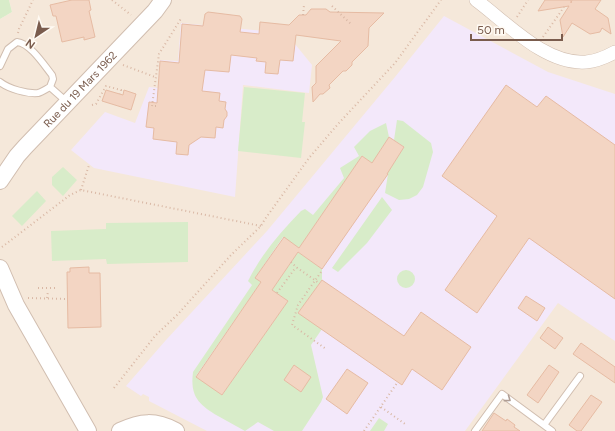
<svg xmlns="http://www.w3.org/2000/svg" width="615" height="431" viewBox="0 0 615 431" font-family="Figtree,sans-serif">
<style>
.residential{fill:#f5e8da}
.education{fill:#f3e8fa}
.green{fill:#d8ecc9}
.building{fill:#f3d5c3;stroke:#e6bba3}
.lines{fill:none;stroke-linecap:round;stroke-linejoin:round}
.service-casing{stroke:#d1beb0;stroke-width:8}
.minor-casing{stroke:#d1beb0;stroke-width:14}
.tertiary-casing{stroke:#d1beb0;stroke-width:18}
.path{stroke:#d9b8a5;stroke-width:2;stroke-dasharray:1 3;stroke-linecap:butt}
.service{stroke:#fff;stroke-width:6}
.minor{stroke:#fff;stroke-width:13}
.tertiary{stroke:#fff;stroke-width:16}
.oneway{stroke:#af9d94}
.labels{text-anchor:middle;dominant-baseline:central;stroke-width:3.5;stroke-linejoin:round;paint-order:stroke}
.street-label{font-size:11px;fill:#7a5c4d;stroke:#fffaf3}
</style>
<rect width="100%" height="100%" fill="#fdf6ec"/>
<!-- residential -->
<path class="residential" d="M 9,0 L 615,0 L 615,431 L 0,431 L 0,19 L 12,12 Z"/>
<!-- education -->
<path class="education" d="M 444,16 L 548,72 L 615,94 L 615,341 L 558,303 L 465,431 L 207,431 L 149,401 L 149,397 L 143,394 L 141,396 L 126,386 L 166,340 L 267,231 L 395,77 Z
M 181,23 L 286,33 L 312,65 L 309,93 L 243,85 L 235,197 L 94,168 L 71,150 L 105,112 L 135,123 L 149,87 L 158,88 L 160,60 L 178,61 Z"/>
<!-- green -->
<path class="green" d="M 0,0 L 9,0 L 12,12 L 0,19 Z
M 244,87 L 305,93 L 302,122 L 305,122 L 301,158 L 238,151 Z
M 397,120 L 403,121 L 431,143 L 433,152 L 423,187 L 417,195 L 409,199 L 399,200 L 385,193 L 388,174 L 362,156 L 299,248 L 283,237 L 255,278 L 261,282 L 196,376 L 222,395 L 288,301 L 272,290 L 298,252 L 322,269 L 322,280 L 298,313 L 322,329 L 311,345 L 323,397 L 321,402 L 302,431 L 274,431 L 258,422 L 245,431 C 236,426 227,421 218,416 C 198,404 190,396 193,372 L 252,285 L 248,281 C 262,253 280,233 301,211 L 305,209 L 313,215 L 344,178 L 340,168 L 359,156 L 354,147 L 370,131 L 386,123 L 389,137 L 379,152 L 394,163 L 404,147 L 394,140 Z
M 63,167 L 77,180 L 63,196 L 52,185 L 52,177 Z
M 37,191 L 46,201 L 22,226 L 12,216 Z
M 382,197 L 392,210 L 367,243 L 338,272 L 332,268 Z
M 188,222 L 188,262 L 107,264 L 106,259 L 52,261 L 51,231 L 106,229 L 106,223 Z
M397 279a9 9 0 1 1 18 0a9 9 0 1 1-18 0Z
M 379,418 L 388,424 L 384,431 L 370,431 Z"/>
<!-- building -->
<path class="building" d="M 72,0 L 89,0 L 91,10 L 89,11 L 95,37 L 84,40 L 84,37 L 62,42 L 56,16 L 53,16 L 50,5 Z
M 545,0 L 571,0 L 571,3 L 572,0 L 601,0 L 595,9 L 608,18 L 611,34 L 602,28 L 600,32 L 590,34 L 572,23 L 563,37 L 560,20 L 569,6 L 538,11 Z
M 311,9 L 326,9 L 330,12 L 384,13 L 369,28 L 368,46 L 352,62 L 352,65 L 346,71 L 343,71 L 329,85 L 330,88 L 323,94 L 320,94 L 313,102 L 312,87 L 316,83 L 316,66 L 341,41 L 296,35 L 293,61 L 280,60 L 278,74 L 265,73 L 266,62 L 256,61 L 257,58 L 231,55 L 229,72 L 205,70 L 202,91 L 220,93 L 219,101 L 226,102 L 225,109 L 227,112 L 227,116 L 224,120 L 223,128 L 216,127 L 215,138 L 201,137 L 189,145 L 188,155 L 176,154 L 177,142 L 153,139 L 154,128 L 146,127 L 149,102 L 157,103 L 160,61 L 179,63 L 182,24 L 203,26 L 205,14 L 208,12 L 240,16 L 242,19 L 240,32 L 259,34 L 260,22 L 289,25 L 299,15 L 306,15 Z
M 506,85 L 537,107 L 546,96 L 615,145 L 615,299 L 529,238 L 477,313 L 445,290 L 497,216 L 442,176 Z
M 106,90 L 123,95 L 124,90 L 136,94 L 131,110 L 102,101 Z
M 389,137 L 404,147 L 387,174 L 388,174 L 322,269 L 298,252 L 272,290 L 288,301 L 222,395 L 196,377 L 261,282 L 255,278 L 284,237 L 299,248 L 362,156 L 372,163 Z
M 89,267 L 89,273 L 100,273 L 101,327 L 68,328 L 67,272 L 70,272 L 70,268 Z
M 322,280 L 404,336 L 421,312 L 471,347 L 442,390 L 412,369 L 402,385 L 298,313 Z
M 526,296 L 545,308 L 537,321 L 518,308 Z
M 548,327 L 563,338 L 555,349 L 540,338 Z
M 581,343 L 615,367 L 615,383 L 573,354 Z
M 294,365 L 311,377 L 301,392 L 284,380 Z
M 549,365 L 559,372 L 538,403 L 527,395 Z
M 347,369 L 368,383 L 347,414 L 326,399 Z
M 591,395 L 602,402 L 581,431 L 577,431 L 569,425 Z
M 494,413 L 506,421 L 507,419 L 515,425 L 514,427 L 520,431 L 482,431 Z"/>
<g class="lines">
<defs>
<path id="service" d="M 0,66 L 8,49 L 17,42 C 30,43 44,65 52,75 L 53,79 L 50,87 C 46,89 42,92 38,93 C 27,94 9,89 0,82
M 50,87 L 67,102
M 544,425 L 580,376
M 475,431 L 502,394 L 552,431"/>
<path id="minor" d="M 476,0 C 506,22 545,65 586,62 C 596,61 606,57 615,52"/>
<g id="tertiary">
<path id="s1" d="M 0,181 L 17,156 L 25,147 L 155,11 L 163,0"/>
<path d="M 0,268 L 16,305 L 88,431"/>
<path d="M 120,431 C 141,421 155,420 176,431"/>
</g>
</defs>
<!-- service casing -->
<use href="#service" class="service-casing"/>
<!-- minor casing -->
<use href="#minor" class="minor-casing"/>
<!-- tertiary casing -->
<use href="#tertiary" class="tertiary-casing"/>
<!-- path -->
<path class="path" d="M 112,0 L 131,15
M 332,6 L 352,25
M 303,15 L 304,5
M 517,17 L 528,0
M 18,33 L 19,29 L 33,0
M 543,37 L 564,7
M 123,65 L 155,77
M 92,105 L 96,104 L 106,86 L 121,90 L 120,94
M 156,106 L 152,106 L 159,54 L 182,17
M 81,190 L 89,165
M 2,247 L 70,195 L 81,190 L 261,226
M 291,262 L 296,267 L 319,283
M 321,272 L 298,305 L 292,325 L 326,349
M 38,288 L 58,288
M 277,293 L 296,267
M 28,298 L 68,299
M 47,298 L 48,291
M 114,388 L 155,336 L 178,314 L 231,255 L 261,226 L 265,219 L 309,158 L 338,124 L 395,63 L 441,0
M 381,407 L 405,424
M 364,431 L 397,383"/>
<!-- service -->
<use href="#service" class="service"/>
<!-- minor -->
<use href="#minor" class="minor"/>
<!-- tertiary -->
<use href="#tertiary" class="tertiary"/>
</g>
<!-- one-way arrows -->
<defs><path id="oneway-chevron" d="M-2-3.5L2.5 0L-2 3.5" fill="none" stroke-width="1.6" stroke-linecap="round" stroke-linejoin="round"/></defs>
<use class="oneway" href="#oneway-chevron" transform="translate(508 399) rotate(36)"/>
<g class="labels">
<!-- street labels -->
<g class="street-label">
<text stroke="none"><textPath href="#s1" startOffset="122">Rue du 19 Mars 1962</textPath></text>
</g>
</g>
<!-- north arrow -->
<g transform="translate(36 36) rotate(215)" stroke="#fffaf3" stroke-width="3" paint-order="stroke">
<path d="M0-3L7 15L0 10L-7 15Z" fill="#7a5c4d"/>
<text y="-6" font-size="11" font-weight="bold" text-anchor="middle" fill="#7a5c4d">N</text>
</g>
<!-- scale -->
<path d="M471 34v6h91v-6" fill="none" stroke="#7a5c4d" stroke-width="2"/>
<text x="477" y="34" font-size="12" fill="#7a5c4d" stroke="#fffaf3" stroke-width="3" paint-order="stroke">50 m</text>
</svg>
